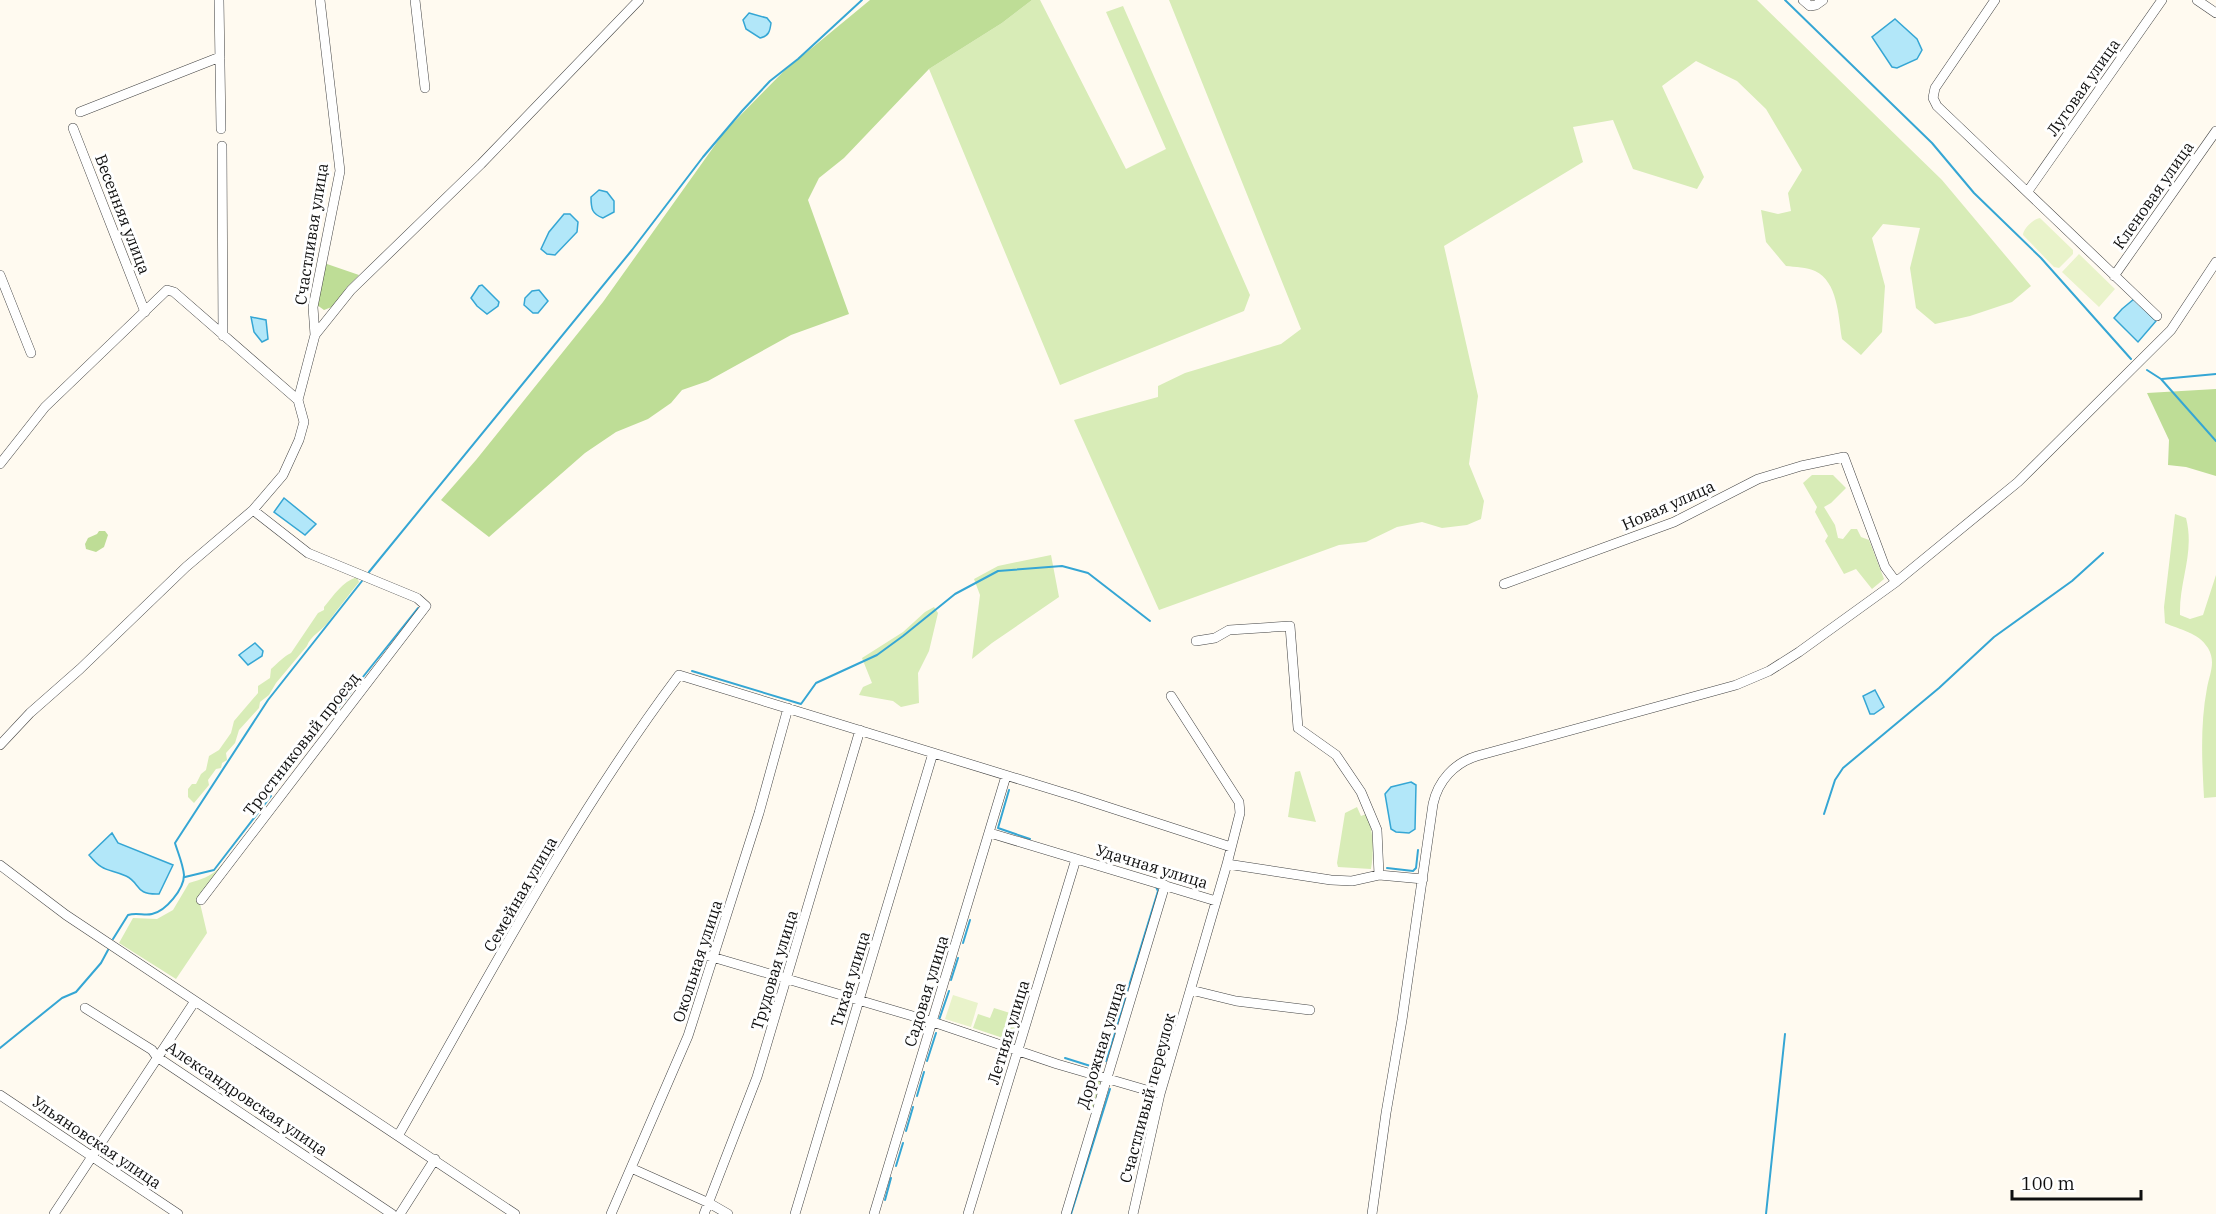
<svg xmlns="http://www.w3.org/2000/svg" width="2216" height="1214" viewBox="0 0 2216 1214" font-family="'IBM Plex Serif',serif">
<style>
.green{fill:#d8ecb7}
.forest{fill:#bedd96}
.pitch{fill:#e9f3ca}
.water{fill:#b2e7f9;stroke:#35a6d4;stroke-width:1.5}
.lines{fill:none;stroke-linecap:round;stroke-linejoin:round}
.stream{stroke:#35a6d4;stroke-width:2}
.street-casing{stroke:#424242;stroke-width:10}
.street{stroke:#fff;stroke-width:9}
.labels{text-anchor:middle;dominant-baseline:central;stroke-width:6;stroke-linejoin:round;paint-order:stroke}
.street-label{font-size:16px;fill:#0f0f0f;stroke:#fff}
</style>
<rect width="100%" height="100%" fill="#fffaf0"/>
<!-- green -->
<path class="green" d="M 1032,0 L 1040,0 L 1126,169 L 1166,149 L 1106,12 L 1123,6 L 1250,295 L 1244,311 L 1060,385 L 929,69 L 1002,23 Z
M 1169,0 L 1757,0 L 1942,180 L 2031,286 L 2012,302 L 1970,316 L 1935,324 L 1916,308 L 1910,268 L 1920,228 L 1883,224 L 1872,238 L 1885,286 L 1882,332 L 1861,355 L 1842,339 C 1838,315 1838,282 1815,271 C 1807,267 1795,267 1786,266 L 1766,242 L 1761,210 L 1778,214 L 1791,211 L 1788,193 L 1802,170 L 1766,109 L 1737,81 L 1696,61 L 1662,86 L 1704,177 L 1697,189 L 1633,169 L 1613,120 L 1573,127 L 1583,162 L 1444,246 L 1478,396 L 1469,464 L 1484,501 L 1481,519 L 1467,525 L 1442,528 L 1422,522 L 1397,527 L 1366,542 L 1339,545 L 1159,610 L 1074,420 L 1158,397 L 1158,386 L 1185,373 L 1281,344 L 1301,329 Z
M 1812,475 L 1833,475 L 1846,488 L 1831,503 L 1824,507 L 1835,525 L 1838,538 L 1843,539 L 1851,529 L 1857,529 L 1861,537 L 1869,540 L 1884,579 L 1872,589 L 1856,569 L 1844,574 L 1825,541 L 1828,536 L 1815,512 L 1817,507 L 1803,483 Z
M 2175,514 L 2186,518 C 2195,553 2179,580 2180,615 L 2190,619 L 2203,615 L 2216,575 L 2216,797 L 2204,798 C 2202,761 2200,725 2207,688 C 2210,673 2216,662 2208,648 C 2198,632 2180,630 2165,623 L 2164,607 Z
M 1051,555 L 1059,597 L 992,643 L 972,659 L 980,595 L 974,579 L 998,566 Z
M 357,577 L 359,582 C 349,595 339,607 329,621 C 323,630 310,636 307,646 L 276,683 L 269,695 L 260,702 L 259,708 L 239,730 L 235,743 L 226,753 L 227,760 L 222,763 L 221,768 L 216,769 L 208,780 L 209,785 L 194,803 L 188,797 L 188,789 L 192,784 L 196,784 L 201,774 L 206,770 L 209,756 L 219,750 L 231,733 L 234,721 L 258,693 L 258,686 L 270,678 L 271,669 C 278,663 283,657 291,653 L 318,613 L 324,610 L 324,607 C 334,595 342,582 357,577 Z
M 934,607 L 938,613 L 929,651 L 918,673 L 919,703 L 901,707 L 893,701 L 859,695 L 863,687 L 872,683 L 862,658 L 903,632 L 925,612 Z
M 1300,771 L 1316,822 L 1288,817 L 1295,772 Z
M 1357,807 L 1361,816 L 1366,814 C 1374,830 1374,852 1371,869 L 1338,867 L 1337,863 L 1345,813 Z
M 234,850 L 199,899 L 207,933 L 176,979 L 119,943 L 133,918 L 157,919 L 173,910 L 189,883 C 217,875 216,871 234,850 Z
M 994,1008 L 1020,1016 L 1012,1041 L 973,1028 L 978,1014 L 990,1018 Z
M 1096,1078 L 1102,1083 L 1094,1109 L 1082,1105 L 1087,1091 L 1092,1092 Z"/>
<!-- forest -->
<path class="forest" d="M 870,0 L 1032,0 L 1002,23 L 929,69 L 844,158 L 819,178 L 808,200 L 849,314 L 791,335 L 708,381 L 682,390 L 671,403 L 648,419 L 616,432 L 585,453 L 489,537 L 441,500 L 476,460 L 603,302 L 725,131 L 784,71 Z
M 327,264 L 359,275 L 346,288 L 337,305 L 324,310 L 317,305 L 323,267 Z
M 2216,389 L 2216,476 L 2186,467 L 2168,465 L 2169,440 L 2147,393 Z
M 99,531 L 105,531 L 108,535 L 104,547 L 96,552 L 86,549 L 85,544 L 88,538 L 97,534 Z"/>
<!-- pitch -->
<path class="pitch" d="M 2040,218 L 2073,250 L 2073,254 L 2059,268 L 2054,267 L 2023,235 C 2023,229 2033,219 2040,218 Z
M 2079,254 L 2115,289 L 2099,307 L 2062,272 Z
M 953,995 L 978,1003 L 971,1027 L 945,1019 Z"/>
<!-- water -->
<path class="water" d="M 749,13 L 767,18 L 771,23 C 770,31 769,36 760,38 L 746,29 L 743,20 Z
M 1895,19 L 1917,39 L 1922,50 L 1917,59 L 1897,68 L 1892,67 L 1872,37 Z
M 599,190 L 607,192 L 614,201 L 614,212 L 603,218 C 592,214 591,209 591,197 Z
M 564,214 L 570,214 L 578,222 L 577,232 L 555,255 L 547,254 L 541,249 L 549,232 Z
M 482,285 L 499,302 L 498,306 L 487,314 L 477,306 L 471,298 L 479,286 Z
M 539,290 L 548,301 L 538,313 L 533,313 L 524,305 L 525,298 L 532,291 Z
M 2134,299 L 2156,321 L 2138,342 L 2114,318 L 2122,309 Z
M 251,317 L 266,320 L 268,339 L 262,342 L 254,332 Z
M 284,498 L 316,524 L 305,535 L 274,512 Z
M 255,643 L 263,651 L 262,656 L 248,665 L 239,655 Z
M 1875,690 L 1884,707 L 1874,714 L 1870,714 L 1863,696 Z
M 1411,782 L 1416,785 L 1415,829 L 1409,833 L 1396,832 L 1391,829 L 1385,794 L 1391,787 Z
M 112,833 L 118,843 L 173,865 L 159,894 C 134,895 141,883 126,876 C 107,868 104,873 89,855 Z"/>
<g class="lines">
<!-- stream -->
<path class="stream" d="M 1785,0 L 1932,143 L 1974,193 L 2041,258 L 2131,359
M 2147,370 L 2161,379 L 2216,441
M 2162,379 L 2216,374
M 369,572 L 632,250 L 703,157 L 742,111 L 770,81 L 798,59 L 862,0
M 692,671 L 801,704 L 816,683 L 877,655 L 903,636 L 955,594 L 998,571 L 1062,566 L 1088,573 L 1150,621
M 307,747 L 418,608
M 1009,790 L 998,828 L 1030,839
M 1824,814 L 1835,780 L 1843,768 L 1939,688 L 1994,637 L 2072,581 L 2103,553
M 1387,868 L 1413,871 L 1416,868 L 1418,850
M 185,877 L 214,870 L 271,796
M 113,939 L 128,915 C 137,912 144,916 152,914 C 166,911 184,889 184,875 C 183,864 178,853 175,843 L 268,700 L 362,581
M 963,943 L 970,920
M 951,980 L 958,958
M 939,1020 L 949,991
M 0,1048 L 62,998 L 76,992 L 101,963 L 108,950
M 1065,1058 L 1100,1069
M 927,1061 L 936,1033
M 1106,1061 L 1158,891 L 1156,887
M 917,1096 L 924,1072
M 906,1131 L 913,1107
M 896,1166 L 903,1143
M 885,1200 L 891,1178
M 1071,1214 L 1110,1089
M 1766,1214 L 1785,1034"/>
<defs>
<path id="street" d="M 219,0 L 221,129
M 415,0 L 425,88
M 1803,0 L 1810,6 L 1816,5 L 1823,0
M 1995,0 L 1935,88 L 1933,98 L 1937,106 L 2157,316
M 2197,0 L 2216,13
M 80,112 L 220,57
M 73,128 L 145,312
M 222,146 L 223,336
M 2028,191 L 2162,0
M 0,275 L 31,353
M 2114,276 L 2216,131
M 315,335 L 351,290 L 481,164 L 639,0
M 0,464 L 45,407 L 167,290 L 174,292 L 298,400
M 1504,584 L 1674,522 L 1758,479 L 1801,466 L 1844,457 L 1885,567 L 1896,582
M 1196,641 L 1215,638 L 1229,630 L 1290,626 L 1298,728 L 1336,755 L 1361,792 L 1377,830 L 1379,875
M 1171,696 L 1239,802 L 1240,813 L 1227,864
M 0,745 L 30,713 L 80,669 L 186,567 L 253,510 L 283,475 L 299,440 L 304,422 L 298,400 L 315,335 L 313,307 L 340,171 L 320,0
M 990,833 L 1216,901
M 0,865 L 66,915 L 515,1214
M 201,900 L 426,606 L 417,598 L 308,553 L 253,510
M 702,954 L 933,1022 L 1057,1064 L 1160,1094
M 1191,990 L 1236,1001 L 1310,1010
M 85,1008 L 152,1050 L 157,1057 L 392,1214
M 0,1095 L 178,1214
M 398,1136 C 487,980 571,819 679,675 L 1077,797 L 1231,847
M 631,1168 L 709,1203 L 728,1214
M 54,1214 L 195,1001
M 400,1214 L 435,1159
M 611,1214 L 688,1036 L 759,813 L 788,708
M 704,1214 L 757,1077 L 860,730
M 795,1214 L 933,753
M 874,1214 L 1006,776
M 968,1214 L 1076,859
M 1066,1214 L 1165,885
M 1133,1214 L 1160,1094 L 1227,864 L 1331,880 L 1352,881 L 1379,875 L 1423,879
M 1372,1214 L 1386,1113 L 1402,1020 L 1433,804 C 1438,781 1454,763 1477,756 L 1736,685 L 1769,671 L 1799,652 L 1896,582 L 2018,482 L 2171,330 L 2216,262"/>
</defs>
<!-- street casing -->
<use href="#street" class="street-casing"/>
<!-- street -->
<use href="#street" class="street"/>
</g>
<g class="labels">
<!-- street labels -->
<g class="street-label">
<text transform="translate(2083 87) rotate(-55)">Луговая улица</text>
<text transform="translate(2153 195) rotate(-55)">Кленовая улица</text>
<text transform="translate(123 214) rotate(69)">Весенняя улица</text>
<text transform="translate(311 234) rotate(-81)">Счастливая улица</text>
<text transform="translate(1668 505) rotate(-24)">Новая улица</text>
<text transform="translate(301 744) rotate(-52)">Тростниковый проезд</text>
<text transform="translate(1152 866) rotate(17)">Удачная улица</text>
<text transform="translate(520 894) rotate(-60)">Семейная улица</text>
<text transform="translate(697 961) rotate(-72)">Окольная улица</text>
<text transform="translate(774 970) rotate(-73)">Трудовая улица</text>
<text transform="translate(850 979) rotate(-73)">Тихая улица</text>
<text transform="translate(926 991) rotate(-73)">Садовая улица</text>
<text transform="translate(1008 1032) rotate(-73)">Летняя улица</text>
<text transform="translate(1101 1045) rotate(-73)">Дорожная улица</text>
<text transform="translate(247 1098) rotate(34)">Александровская улица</text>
<text transform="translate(1147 1098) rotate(-75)">Счастливый переулок</text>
<text transform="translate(97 1142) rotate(34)">Ульяновская улица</text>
</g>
</g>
<!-- scale -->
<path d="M2012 1190v9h129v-9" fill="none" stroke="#0f0f0f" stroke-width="3"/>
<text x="2021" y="1190" font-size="18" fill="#0f0f0f" stroke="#ffffff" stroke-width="4.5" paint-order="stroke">100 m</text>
</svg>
